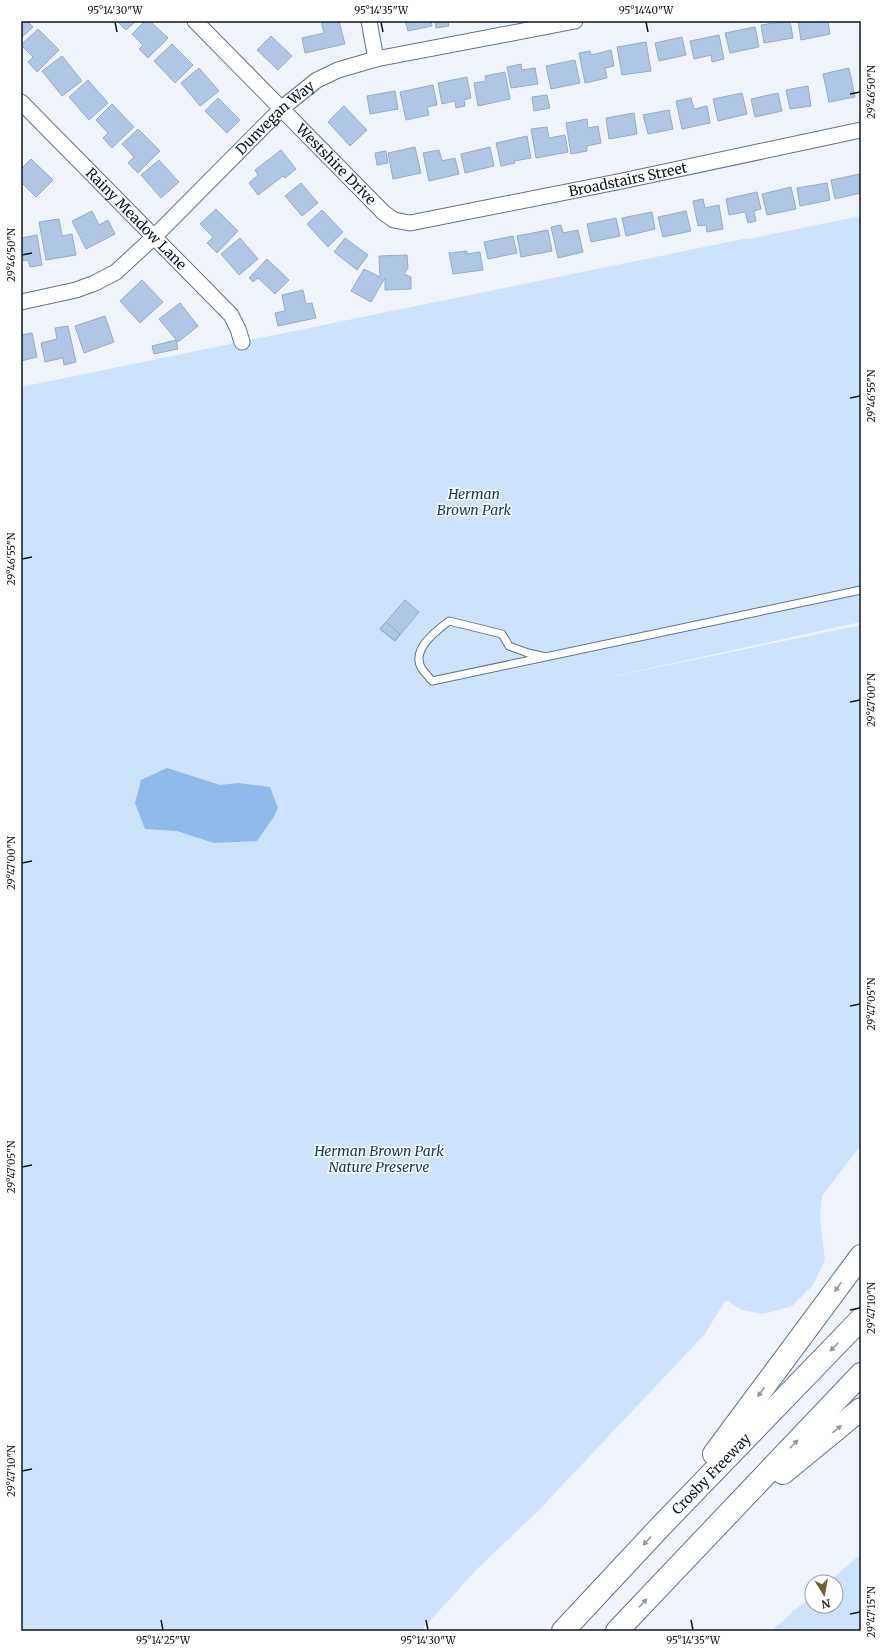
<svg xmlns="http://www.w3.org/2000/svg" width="882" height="1652" viewBox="0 0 882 1652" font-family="Merriweather,serif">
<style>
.green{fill:#cde3fc}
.water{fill:#8ebaec}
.building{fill:#afc7e4;stroke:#94acc7}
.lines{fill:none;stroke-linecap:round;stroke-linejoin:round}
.lane-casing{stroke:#5e748e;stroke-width:9}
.street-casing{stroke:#5e748e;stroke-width:17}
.highway-casing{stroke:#5e748e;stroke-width:24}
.lane{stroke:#fff;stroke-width:7}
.street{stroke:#fff;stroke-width:15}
.highway{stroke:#fff;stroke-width:22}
.oneway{fill:#92969a}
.ticks{fill:none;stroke:#0c151f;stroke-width:1.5}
.labels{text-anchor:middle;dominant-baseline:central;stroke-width:3;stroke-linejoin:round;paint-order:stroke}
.street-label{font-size:14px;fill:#0c151f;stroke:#fff}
.park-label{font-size:14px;font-style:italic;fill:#0e3b69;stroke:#fff}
.neatline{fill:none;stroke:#0c151f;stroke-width:1.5}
.ticks-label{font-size:10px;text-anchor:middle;fill:#0c151f}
</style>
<rect width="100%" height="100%" fill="#eff4fa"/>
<!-- green -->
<path class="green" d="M 861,216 L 861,622 L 592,681 L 861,625 L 861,1145 L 822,1196 L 820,1218 L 825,1260 L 812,1286 L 792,1306 L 763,1314 L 742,1310 L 726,1300 L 704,1335 L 539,1510 L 475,1571 L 421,1631 L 21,1631 L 21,387 L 748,238 L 749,239 Z
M 861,1554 L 861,1631 L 771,1631 L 792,1613 L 792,1611 L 796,1609 L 812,1596 L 812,1606 L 836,1606 L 836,1582 L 828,1582 Z"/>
<!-- water -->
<path class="water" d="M 167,768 L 220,785 L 239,783 L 270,787 L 278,808 L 273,818 L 257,841 L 214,843 L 177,831 L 145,829 L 135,803 L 141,780 Z"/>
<!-- building -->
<path class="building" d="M 21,21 L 27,21 L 33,27 L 21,38 Z
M 117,21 L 136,21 L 126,30 Z
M 145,21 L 150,21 L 168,38 L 148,58 L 139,49 L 143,45 L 132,34 Z
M 321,21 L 339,21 L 345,44 L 305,53 L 302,38 L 324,33 Z
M 405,21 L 431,21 L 432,26 L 408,31 Z
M 435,21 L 448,21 L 449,26 L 436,28 Z
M 786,21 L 790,21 L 793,38 L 764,43 L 761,25 Z
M 798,21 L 828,21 L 830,34 L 801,40 Z
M 755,27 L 759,47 L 730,53 L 725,33 Z
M 38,29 L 59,50 L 37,72 L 28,62 L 33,57 L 21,45 Z
M 719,35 L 724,59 L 712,62 L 711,55 L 694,59 L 690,41 Z
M 271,36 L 292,56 L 278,70 L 257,50 Z
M 682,37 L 686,55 L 659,61 L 655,43 Z
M 646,42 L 651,71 L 622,75 L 617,47 Z
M 172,44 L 193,65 L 175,83 L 154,61 Z
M 611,50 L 614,66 L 605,68 L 607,78 L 585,83 L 579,53 L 590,51 L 591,55 Z
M 62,56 L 82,81 L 62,96 L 42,71 Z
M 575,60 L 580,83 L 551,89 L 546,66 Z
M 521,64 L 522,70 L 535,68 L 538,84 L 511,88 L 507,67 Z
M 199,68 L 219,91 L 200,106 L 181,83 Z
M 849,68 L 855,97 L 829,102 L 823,74 Z
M 505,72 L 510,99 L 478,106 L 474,83 L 486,81 L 485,76 Z
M 467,77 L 471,98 L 464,100 L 465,106 L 456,108 L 455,101 L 442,104 L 438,83 Z
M 88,80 L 108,103 L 89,120 L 69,97 Z
M 433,85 L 437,105 L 427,107 L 429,115 L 406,120 L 400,92 Z
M 808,86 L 811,106 L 790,109 L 786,90 Z
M 395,91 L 398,109 L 370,114 L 367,96 Z
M 742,93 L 747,114 L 718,121 L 713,99 Z
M 778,93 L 782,111 L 755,117 L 751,99 Z
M 547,95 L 550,108 L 534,111 L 532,97 Z
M 218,98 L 240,120 L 227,133 L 205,111 Z
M 691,98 L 694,109 L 707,106 L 710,123 L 682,129 L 676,101 Z
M 112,104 L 134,127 L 112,148 L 103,138 L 108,133 L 96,120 Z
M 344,106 L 367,130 L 350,146 L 328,122 Z
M 669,110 L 673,129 L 648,134 L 643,115 Z
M 634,113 L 637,134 L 609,139 L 606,118 Z
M 587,119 L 588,128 L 598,126 L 601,143 L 587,146 L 587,151 L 571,154 L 566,123 Z
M 547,127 L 549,138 L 565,135 L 568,152 L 536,158 L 531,129 Z
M 138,129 L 160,151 L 138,173 L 128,163 L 134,157 L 122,144 Z
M 527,136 L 531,158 L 514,161 L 515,163 L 501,166 L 496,143 Z
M 415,147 L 421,173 L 393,179 L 388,153 Z
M 490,147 L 494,166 L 465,173 L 461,154 Z
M 281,150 L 296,169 L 285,178 L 283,176 L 258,195 L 249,183 L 258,175 L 255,170 Z
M 439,150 L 442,161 L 455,158 L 459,174 L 429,181 L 423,153 Z
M 386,151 L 388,163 L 377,165 L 375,153 Z
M 31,159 L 53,180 L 36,197 L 21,182 L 21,169 Z
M 159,160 L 179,182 L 161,198 L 141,175 Z
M 860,174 L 861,193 L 835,199 L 831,180 Z
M 301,183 L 318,203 L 302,216 L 285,196 Z
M 827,183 L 830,200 L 800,206 L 797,188 Z
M 791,187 L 796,209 L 767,215 L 762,194 Z
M 757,192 L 761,209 L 754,211 L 756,221 L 748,223 L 745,212 L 729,215 L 726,199 Z
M 703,199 L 705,208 L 719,205 L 723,229 L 707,232 L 706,225 L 698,226 L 693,201 Z
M 216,209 L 238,231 L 217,253 L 207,243 L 213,237 L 200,224 Z
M 322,210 L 343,232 L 328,247 L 307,224 Z
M 92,211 L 99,225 L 108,220 L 115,234 L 86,249 L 72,221 Z
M 686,211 L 691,231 L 663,237 L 658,217 Z
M 652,212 L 655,229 L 626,236 L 622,218 Z
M 616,218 L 620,236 L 591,242 L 587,224 Z
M 59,219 L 62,236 L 72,234 L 76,255 L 46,260 L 39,222 Z
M 561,225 L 563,233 L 578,230 L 583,252 L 558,258 L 551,227 Z
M 548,230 L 552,251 L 521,257 L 517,236 Z
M 37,235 L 42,265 L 30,267 L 28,260 L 21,261 L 21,238 Z
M 513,236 L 517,253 L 488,259 L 484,242 Z
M 240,238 L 258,259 L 239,275 L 221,254 Z
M 345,238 L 368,255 L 357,270 L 334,252 Z
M 467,251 L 467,254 L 480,252 L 483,270 L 453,274 L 449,253 Z
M 407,255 L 408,268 L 404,274 L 411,277 L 411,289 L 385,290 L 385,278 L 371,302 L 351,291 L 364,269 L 380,277 L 379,256 Z
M 267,259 L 289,280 L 275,294 L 258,278 L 253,282 L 249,278 Z
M 142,280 L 163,302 L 140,323 L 120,301 Z
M 303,290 L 306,304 L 312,303 L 316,318 L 278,326 L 275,313 L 285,311 L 282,295 Z
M 180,303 L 198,326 L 178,342 L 159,319 Z
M 105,316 L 114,342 L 84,353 L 75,326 Z
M 68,326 L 76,362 L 64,365 L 63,358 L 45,362 L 41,343 L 57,339 L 55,328 Z
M 32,333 L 37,357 L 21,361 L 21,335 Z
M 176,340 L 178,349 L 154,354 L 152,346 Z
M 405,600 L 419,612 L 395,641 L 380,629 Z
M 386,622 L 400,634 L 395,641 L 380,629 Z"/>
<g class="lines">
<defs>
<path id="lane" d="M 546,657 L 528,653 L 509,646 L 502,634 L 449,621 C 436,631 410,650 422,669 C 425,673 429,677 432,681 L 861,590"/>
<g id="street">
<path id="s1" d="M 195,21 L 384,213 L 394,220 L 410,223 L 622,181 L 861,130"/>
<path d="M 369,21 L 376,59"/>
<path id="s2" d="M 21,102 L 231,315 L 238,329 L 242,342"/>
<path id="s3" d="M 21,302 L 76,290 L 95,283 L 116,272 L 155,236 L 282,108 L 317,80 L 338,70 L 376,59 L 575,21"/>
</g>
<g id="highway">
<path d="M 714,1454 L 861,1256"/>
<path d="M 783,1473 L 861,1409"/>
<path id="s4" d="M 563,1631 L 661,1526 L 861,1319"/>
<path d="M 617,1631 L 861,1374"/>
</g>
</defs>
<!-- lane casing -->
<use href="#lane" class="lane-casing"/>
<!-- street casing -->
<use href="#street" class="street-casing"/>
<!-- highway casing -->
<use href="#highway" class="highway-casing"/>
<!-- lane -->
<use href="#lane" class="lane"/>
<!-- street -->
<use href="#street" class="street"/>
<!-- highway -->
<use href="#highway" class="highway"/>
</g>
<!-- one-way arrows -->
<defs><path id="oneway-solid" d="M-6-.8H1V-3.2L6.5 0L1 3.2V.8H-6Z"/></defs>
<g class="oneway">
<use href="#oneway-solid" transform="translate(838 1287) rotate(126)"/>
<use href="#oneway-solid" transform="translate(834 1347) rotate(134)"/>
<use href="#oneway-solid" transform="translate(761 1392) rotate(126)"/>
<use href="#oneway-solid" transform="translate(837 1429) rotate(-39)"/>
<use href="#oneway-solid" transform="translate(794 1444) rotate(-46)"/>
<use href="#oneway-solid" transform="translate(647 1541) rotate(133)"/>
<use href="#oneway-solid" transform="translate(643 1603) rotate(-47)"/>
</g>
<!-- ticks -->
<path class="ticks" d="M 115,22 L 117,32M 381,22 L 383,32M 646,22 L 648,32M 850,94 L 860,92M 22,255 L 32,253M 850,398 L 860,396M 22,559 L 32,557M 850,702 L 860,700M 22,863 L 32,861M 850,1006 L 860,1004M 22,1167 L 32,1165M 850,1310 L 860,1308M 22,1471 L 32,1469M 850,1614 L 860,1612M 161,1620 L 163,1630M 426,1620 L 428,1630M 691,1620 L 693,1630"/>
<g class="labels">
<!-- street labels -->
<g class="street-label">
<text stroke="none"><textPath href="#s3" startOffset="322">Dunvegan Way</textPath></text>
<text stroke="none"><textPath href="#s1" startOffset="201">Westshire Drive</textPath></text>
<text stroke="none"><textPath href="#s1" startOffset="520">Broadstairs Street</textPath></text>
<text stroke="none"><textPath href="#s2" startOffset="164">Rainy Meadow Lane</textPath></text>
<text stroke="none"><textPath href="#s4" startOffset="216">Crosby Freeway</textPath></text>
</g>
<!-- park labels -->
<g class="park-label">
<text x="474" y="494">Herman<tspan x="474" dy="16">Brown Park</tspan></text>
<text x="379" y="1151">Herman Brown Park<tspan x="379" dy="16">Nature Preserve</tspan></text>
</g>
</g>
<!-- border -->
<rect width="882" height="1652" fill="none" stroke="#ffffff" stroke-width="44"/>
<!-- north arrow -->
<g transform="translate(824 1594) rotate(169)"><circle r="19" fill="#ffffff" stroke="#9ea1a5"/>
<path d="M0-3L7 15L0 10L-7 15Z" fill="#68632f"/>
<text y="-6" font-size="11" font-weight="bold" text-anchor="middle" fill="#0c151f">N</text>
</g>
<rect x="22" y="22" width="838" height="1608" class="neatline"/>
<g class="ticks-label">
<text x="115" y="14">95°14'30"W</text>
<text x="381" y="14">95°14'35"W</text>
<text x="646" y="14">95°14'40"W</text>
<text transform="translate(871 92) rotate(-90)" y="4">29°46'50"N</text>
<text transform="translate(11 255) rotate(-90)" y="4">29°46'50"N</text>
<text transform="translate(871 396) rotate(-90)" y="4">29°46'55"N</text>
<text transform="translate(11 559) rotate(-90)" y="4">29°46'55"N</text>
<text transform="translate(871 700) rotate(-90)" y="4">29°47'00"N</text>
<text transform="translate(11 863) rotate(-90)" y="4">29°47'00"N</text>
<text transform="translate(871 1004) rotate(-90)" y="4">29°47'05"N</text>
<text transform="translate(11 1167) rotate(-90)" y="4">29°47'05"N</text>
<text transform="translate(871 1308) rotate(-90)" y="4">29°47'10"N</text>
<text transform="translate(11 1471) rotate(-90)" y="4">29°47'10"N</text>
<text transform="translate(871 1612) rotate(-90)" y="4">29°47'15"N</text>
<text x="163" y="1644">95°14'25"W</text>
<text x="428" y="1644">95°14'30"W</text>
<text x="693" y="1644">95°14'35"W</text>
</g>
</svg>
